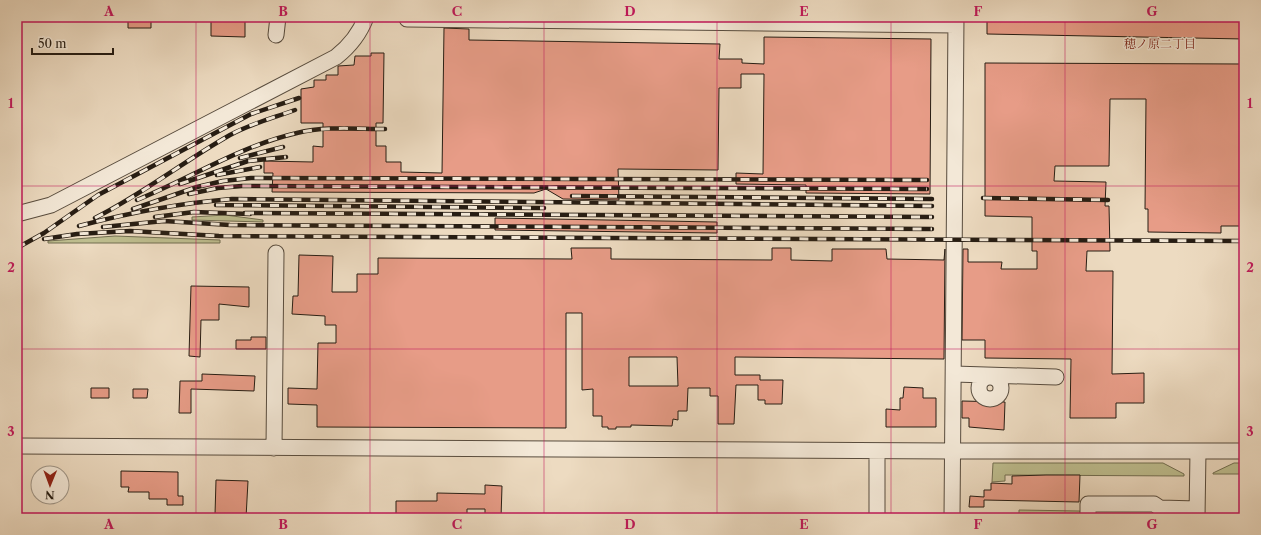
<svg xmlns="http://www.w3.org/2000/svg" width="1261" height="535" viewBox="0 0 1261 535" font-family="'Libre Caslon Text','Noto Serif JP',serif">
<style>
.green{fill:#bebe8f;stroke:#726e51}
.building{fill:#e79c87;stroke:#271d13;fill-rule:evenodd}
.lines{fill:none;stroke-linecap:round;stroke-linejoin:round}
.minor-casing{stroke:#584c3e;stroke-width:17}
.minor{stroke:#f3e8d7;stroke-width:15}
.rail-casing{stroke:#271d13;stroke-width:4.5}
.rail{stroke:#f3e8d7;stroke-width:3;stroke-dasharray:9;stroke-linecap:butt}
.grid{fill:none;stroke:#c2185b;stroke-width:1;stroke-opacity:0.55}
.labels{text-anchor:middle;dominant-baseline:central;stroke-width:3;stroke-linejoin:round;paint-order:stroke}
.neighbourhood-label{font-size:12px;fill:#7a1f14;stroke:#f3e8d7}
.neatline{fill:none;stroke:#c2185b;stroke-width:1.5}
.grid-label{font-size:13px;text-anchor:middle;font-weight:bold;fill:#c2185b}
</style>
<rect width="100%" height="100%" fill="#eddbc1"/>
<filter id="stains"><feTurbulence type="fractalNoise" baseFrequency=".005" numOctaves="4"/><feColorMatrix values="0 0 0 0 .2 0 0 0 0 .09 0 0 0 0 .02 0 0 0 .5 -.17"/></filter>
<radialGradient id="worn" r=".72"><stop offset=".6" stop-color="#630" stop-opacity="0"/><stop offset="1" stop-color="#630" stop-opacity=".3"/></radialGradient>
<!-- green -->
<path class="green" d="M 225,215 L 263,220 L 263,222 L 192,220 L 192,217 Z
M 115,236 L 220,240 L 220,243 L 48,243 L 48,241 Z
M 993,463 L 1163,463 L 1184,474 L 1184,476 L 1005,475 L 1005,481 L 992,482 Z
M 1234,463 L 1244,463 L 1244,474 L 1213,474 L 1213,473 Z
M 1019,510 L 1080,511 L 1080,518 L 1019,518 Z"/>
<!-- building -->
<path class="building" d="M 128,17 L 151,17 L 151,28 L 128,28 Z
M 211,17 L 245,17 L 245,37 L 211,36 Z
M 987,17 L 1244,17 L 1244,39 L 987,34 Z
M 444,28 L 469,29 L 469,40 L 720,44 L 719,59 L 742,59 L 742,63 L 764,64 L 764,37 L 931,39 L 930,194 L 806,193 L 806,185 L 736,184 L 736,173 L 763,174 L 764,74 L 741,74 L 741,88 L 719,88 L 718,170 L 618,169 L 619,200 L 563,199 L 546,189 L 534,193 L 272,192 L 273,173 L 264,173 L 264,161 L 313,162 L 313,146 L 323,147 L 323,123 L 301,123 L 301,89 L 314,87 L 314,80 L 326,80 L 326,75 L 338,75 L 338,66 L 354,65 L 355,56 L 371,56 L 371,53 L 384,53 L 383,123 L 376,123 L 376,146 L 386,146 L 386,162 L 401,162 L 401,172 L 442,173 Z
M 985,63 L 1244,64 L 1244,226 L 1221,226 L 1221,233 L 1148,232 L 1148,209 L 1145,209 L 1146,99 L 1110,99 L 1109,166 L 1055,166 L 1054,181 L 1106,182 L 1105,206 L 1109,206 L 1110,251 L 1087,251 L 1086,271 L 1113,271 L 1112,374 L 1144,373 L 1144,403 L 1116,403 L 1116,418 L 1070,418 L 1071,359 L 985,358 L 985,340 L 962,340 L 963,249 L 968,249 L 968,262 L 1002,262 L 1001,269 L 1037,269 L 1037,251 L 1032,251 L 1032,217 L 985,216 Z
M 495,218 L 717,222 L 717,233 L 495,230 Z
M 571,248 L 611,248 L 611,259 L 772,260 L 772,248 L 791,248 L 791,260 L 832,261 L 832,249 L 886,249 L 887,259 L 944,260 L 945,249 L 944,359 L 735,357 L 735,375 L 760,375 L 760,380 L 783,380 L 782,404 L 765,404 L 765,400 L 758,400 L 758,385 L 736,385 L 734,424 L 718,424 L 718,396 L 710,396 L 710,388 L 688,388 L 687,411 L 678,411 L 678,420 L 673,419 L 672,426 L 631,425 L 631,427 L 616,427 L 616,429 L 608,429 L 608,427 L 602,427 L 602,416 L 593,416 L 593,389 L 582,390 L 582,313 L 566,313 L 566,428 L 317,427 L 317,405 L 288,404 L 288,388 L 317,389 L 318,343 L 336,343 L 336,325 L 325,325 L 325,316 L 292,314 L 293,296 L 298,296 L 299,255 L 333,256 L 332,292 L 357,292 L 357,274 L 378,274 L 378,258 L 572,259 ZM 629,357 L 677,357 L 678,386 L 629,386 Z
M 191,286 L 249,287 L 249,307 L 219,304 L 219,320 L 201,320 L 200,357 L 189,356 Z
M 251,337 L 266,337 L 266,349 L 236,349 L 236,340 L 251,340 Z
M 202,374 L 255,376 L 254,391 L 191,389 L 191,413 L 179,413 L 180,381 L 202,381 Z
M 904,387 L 923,388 L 923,398 L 936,398 L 936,427 L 886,427 L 886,409 L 900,410 L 900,398 L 903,398 Z
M 91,388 L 109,388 L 109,398 L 91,398 Z
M 133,389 L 148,389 L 147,398 L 133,398 Z
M 962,401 L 1005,402 L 1004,430 L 969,427 L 969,418 L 962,418 Z
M 121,471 L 178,472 L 178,496 L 183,496 L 183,505 L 167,505 L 167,499 L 149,499 L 149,492 L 128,492 L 129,487 L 121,487 Z
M 1046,475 L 1080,475 L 1079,502 L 984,500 L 984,507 L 969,507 L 970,496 L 984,497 L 984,490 L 991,490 L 991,483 L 1012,484 L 1012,476 Z
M 216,480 L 248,481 L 246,518 L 233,518 L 233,515 L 215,515 Z
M 485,485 L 502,486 L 501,518 L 485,518 L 485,509 L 467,509 L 467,518 L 396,518 L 396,501 L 437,501 L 437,493 L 485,494 Z"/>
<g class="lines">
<defs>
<path id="minor" d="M 407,19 L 956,25
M 276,35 L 278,17
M 17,214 L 51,205 L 336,57 C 350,46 360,33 366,17
M 954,374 L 1056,377
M979 388a11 11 0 1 1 22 0a11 11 0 1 1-22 0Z
M 17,446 L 952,451 L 1244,451
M 274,448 L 276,253
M 877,518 L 877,451
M 952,518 L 956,17
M 1088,518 L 1088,504 L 1154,504 L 1160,508 L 1197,509
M 1197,518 L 1198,451"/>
</defs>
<!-- minor casing -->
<use href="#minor" class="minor-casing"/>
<!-- minor -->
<use href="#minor" class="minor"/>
<defs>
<path id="rail" d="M 240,158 L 283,147
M 217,175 L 260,167
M 180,184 L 248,161 L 286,157
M 189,194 L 218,188 L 242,186 L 927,189
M 572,196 L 932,199
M 983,198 L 1108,200
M 137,200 C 191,178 240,146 297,133 C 325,126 356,129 385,129
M 216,205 L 544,208
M 133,209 L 197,187 L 223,181 L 251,178 L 927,180
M 245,213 L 932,217
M 155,217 L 194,212 L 250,214
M 95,218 C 143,194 184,161 230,135 C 250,124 273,118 295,110
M 79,226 C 128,213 181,203 232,199 L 932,206
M 103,227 L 164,221 L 230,225 L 932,229
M 44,239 L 77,234 L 130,231 L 219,236 L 1244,241
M 17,248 L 44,233 L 98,195 L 251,114 L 299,98"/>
</defs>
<!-- rail casing -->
<use href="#rail" class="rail-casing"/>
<!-- rail -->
<use href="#rail" class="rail"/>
</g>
<!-- grid -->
<path class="grid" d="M 196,17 L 196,518M 370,17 L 370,518M 544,17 L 544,518M 717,17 L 717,518M 891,17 L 891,518M 1065,17 L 1065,518M 17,186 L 1244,186M 17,349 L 1244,349"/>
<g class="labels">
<!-- neighbourhood labels -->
<g class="neighbourhood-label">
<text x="1160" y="43">穂ノ原二丁目</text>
</g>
</g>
<!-- margin -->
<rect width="1261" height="535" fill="none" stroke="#eddbc1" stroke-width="44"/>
<!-- north arrow -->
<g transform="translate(50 485) rotate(181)"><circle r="19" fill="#f3e8d7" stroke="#a19789"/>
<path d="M0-3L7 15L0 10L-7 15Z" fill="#8f2418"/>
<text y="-6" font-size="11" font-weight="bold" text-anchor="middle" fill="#271d13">N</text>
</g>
<!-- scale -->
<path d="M32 48v6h81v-6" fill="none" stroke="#271d13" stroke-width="2"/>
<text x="38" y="48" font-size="12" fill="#271d13" stroke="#f3e8d7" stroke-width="3" paint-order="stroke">50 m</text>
<rect x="22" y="22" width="1217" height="491" class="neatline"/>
<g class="grid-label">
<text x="109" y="16">A</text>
<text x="283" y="16">B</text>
<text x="457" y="16">C</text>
<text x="630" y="16">D</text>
<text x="804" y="16">E</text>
<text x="978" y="16">F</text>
<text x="1152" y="16">G</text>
<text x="11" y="108">1</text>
<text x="1250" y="108">1</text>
<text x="11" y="272">2</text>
<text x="1250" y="272">2</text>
<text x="11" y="436">3</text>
<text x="1250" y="436">3</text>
<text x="109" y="529">A</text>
<text x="283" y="529">B</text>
<text x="457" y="529">C</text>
<text x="630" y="529">D</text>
<text x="804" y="529">E</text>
<text x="978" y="529">F</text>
<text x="1152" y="529">G</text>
</g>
<rect width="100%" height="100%" filter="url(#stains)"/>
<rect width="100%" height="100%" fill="url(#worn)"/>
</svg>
